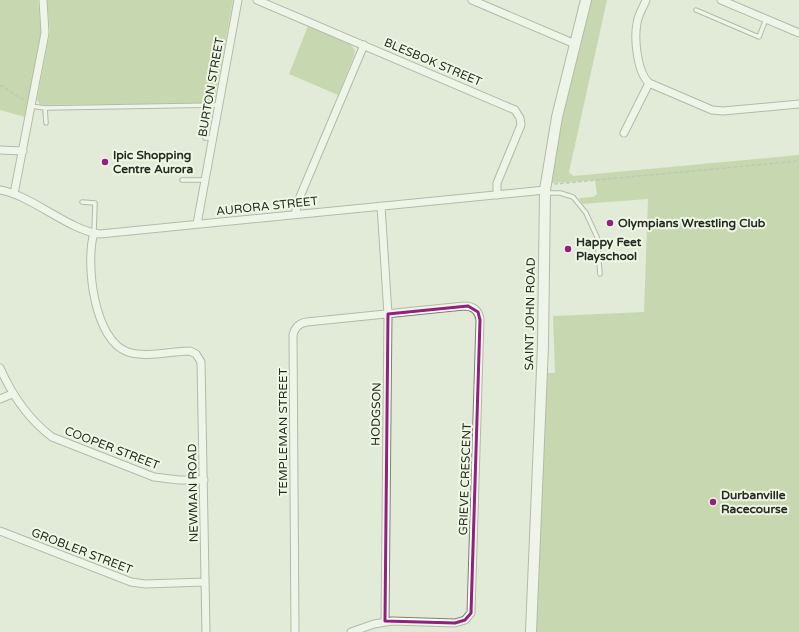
<svg xmlns="http://www.w3.org/2000/svg" width="799" height="632" viewBox="0 0 799 632" font-family="'Varela Round',sans-serif">
<style>
.green{fill:#a7c182}
.lines{fill:none;stroke-linecap:round;stroke-linejoin:round}
.lane-casing{stroke:#78806e;stroke-width:5.5}
.street-casing{stroke:#78806e;stroke-width:9}
.secondary-casing{stroke:#78806e;stroke-width:12}
.path{stroke:#979d8e;stroke-width:1.5;stroke-dasharray:4 2;stroke-linecap:butt}
.lane{stroke:#fff;stroke-width:3.5}
.street{stroke:#fff;stroke-width:7}
.secondary{stroke:#fff;stroke-width:10}
.marked{fill:none;stroke:#931f7e;stroke-width:3;stroke-linejoin:round}
.poi-dot{fill:#931f7e;stroke:#eff8e4;stroke-width:1.5}
.labels{text-anchor:middle;dominant-baseline:central;stroke-width:4;stroke-linejoin:round;paint-order:stroke}
.street-label{font-size:12px;fill:#282b24;stroke:#eff8e4}
.poi-label{font-size:12px;font-weight:bold;fill:#282b24;stroke:#eff8e4;text-anchor:start}
</style>
<rect width="100%" height="100%" fill="#e2ebd7"/>
<!-- green -->
<path class="green" d="M 0,0 L 38,0 L 41,33 L 25,117 L 0,110 Z
M 47,0 L 233,0 L 214,103 L 40,105 L 37,99 L 50,31 Z
M 590,0 L 607,0 L 569,172 L 573,176 L 799,155 L 799,632 L 535,632 L 546,373 L 555,373 L 553,316 L 644,312 L 648,199 L 582,204 L 579,198 L 593,197 L 597,194 L 595,180 L 551,183 L 562,116 Z
M 308,26 L 350,44 L 355,50 L 354,56 L 338,95 L 289,74 Z"/>
<g class="lines">
<defs>
<path id="lane" d="M 696,10 L 759,37 L 766,19
M 31,106 L 45,108 L 218,105
M 45,108 L 46,123
M 205,138 L 212,138
M 182,180 L 205,180
M 547,193 L 560,193 L 573,197 L 586,213 L 597,237 L 600,274
M 82,202 L 95,203 L 94,232"/>
<path id="street" d="M 257,0 L 515,110 L 520,118 L 521,125 L 497,183 L 497,195
M 472,0 L 575,44
M 646,0 C 643,8 638,15 637,23 C 634,39 637,72 649,83 L 712,110 L 723,111 L 799,104
M 721,0 L 799,33
M 624,133 L 649,83
M 0,150 L 23,151
M 0,190 C 33,196 68,230 100,234 L 545,190
M 14,194 L 45,33 L 43,0
M 381,206 L 388,314 L 385,621
M 295,214 L 299,199 L 364,45
M 197,224 L 238,0
M 94,233 C 85,263 94,341 128,352 C 147,358 170,351 190,351 L 196,354 L 201,362 L 206,632
M 0,368 C 12,395 28,419 52,437 L 154,477 L 179,480 L 204,480
M 0,399 L 12,394
M 0,531 L 131,582 L 145,584 L 205,582
M 295,632 L 293,335 C 295,327 299,323 307,322 L 464,306 C 474,306 479,311 480,320 L 471,613 L 465,620 L 455,623 L 392,621 L 374,624 L 351,632"/>
<path id="secondary" d="M 531,632 L 543,346 L 545,190 L 557,117 L 586,0"/>
</defs>
<!-- lane casing -->
<use href="#lane" class="lane-casing"/>
<!-- street casing -->
<use href="#street" class="street-casing"/>
<!-- secondary casing -->
<use href="#secondary" class="secondary-casing"/>
<!-- path -->
<path class="path" d="M 0,85 L 25,101
M 554,184 L 799,161"/>
<!-- lane -->
<use href="#lane" class="lane"/>
<!-- street -->
<use href="#street" class="street"/>
<!-- secondary -->
<use href="#secondary" class="secondary"/>
</g>
<!-- marked area -->
<path d="M0 0H799V632H0ZM 468,306 L 478,312 L 480,320 L 471,613 L 465,620 L 455,623 L 385,621 L 388,314 Z" fill="#e2ebd7" fill-opacity=".55" fill-rule="evenodd"/>
<path class="marked" d="M 468,306 L 478,312 L 480,320 L 471,613 L 465,620 L 455,623 L 385,621 L 388,314 Z"/>
<!-- markers -->
<g class="poi-dot">
<circle cx="105" cy="162" r="4"/>
<circle cx="610" cy="223" r="4"/>
<circle cx="568" cy="249" r="4"/>
<circle cx="713" cy="502" r="4"/>
</g>
<g class="labels">
<!-- street labels -->
<g class="street-label">
<text transform="translate(433 62) rotate(23)">BLESBOK STREET</text>
<text transform="translate(211 87) rotate(-80)">BURTON STREET</text>
<text transform="translate(267 206) rotate(-6)">AURORA STREET</text>
<text transform="translate(530 314) rotate(-89)">SAINT JOHN ROAD</text>
<text transform="translate(376 414) rotate(-89)">HODGSON</text>
<text transform="translate(283 432) rotate(-90)">TEMPLEMAN STREET</text>
<text transform="translate(112 448) rotate(21)">COOPER STREET</text>
<text transform="translate(465 479) rotate(-88)">GRIEVE CRESCENT</text>
<text transform="translate(193 493) rotate(-91)">NEWMAN ROAD</text>
<text transform="translate(82 551) rotate(21)">GROBLER STREET</text>
</g>
<!-- poi labels -->
<g class="poi-label">
<text x="113" y="155">Ipic Shopping<tspan x="113" dy="14">Centre Aurora</tspan></text>
<text x="618" y="223">Olympians Wrestling Club</text>
<text x="576" y="242">Happy Feet<tspan x="576" dy="14">Playschool</tspan></text>
<text x="721" y="495">Durbanville<tspan x="721" dy="14">Racecourse</tspan></text>
</g>
</g>
</svg>
